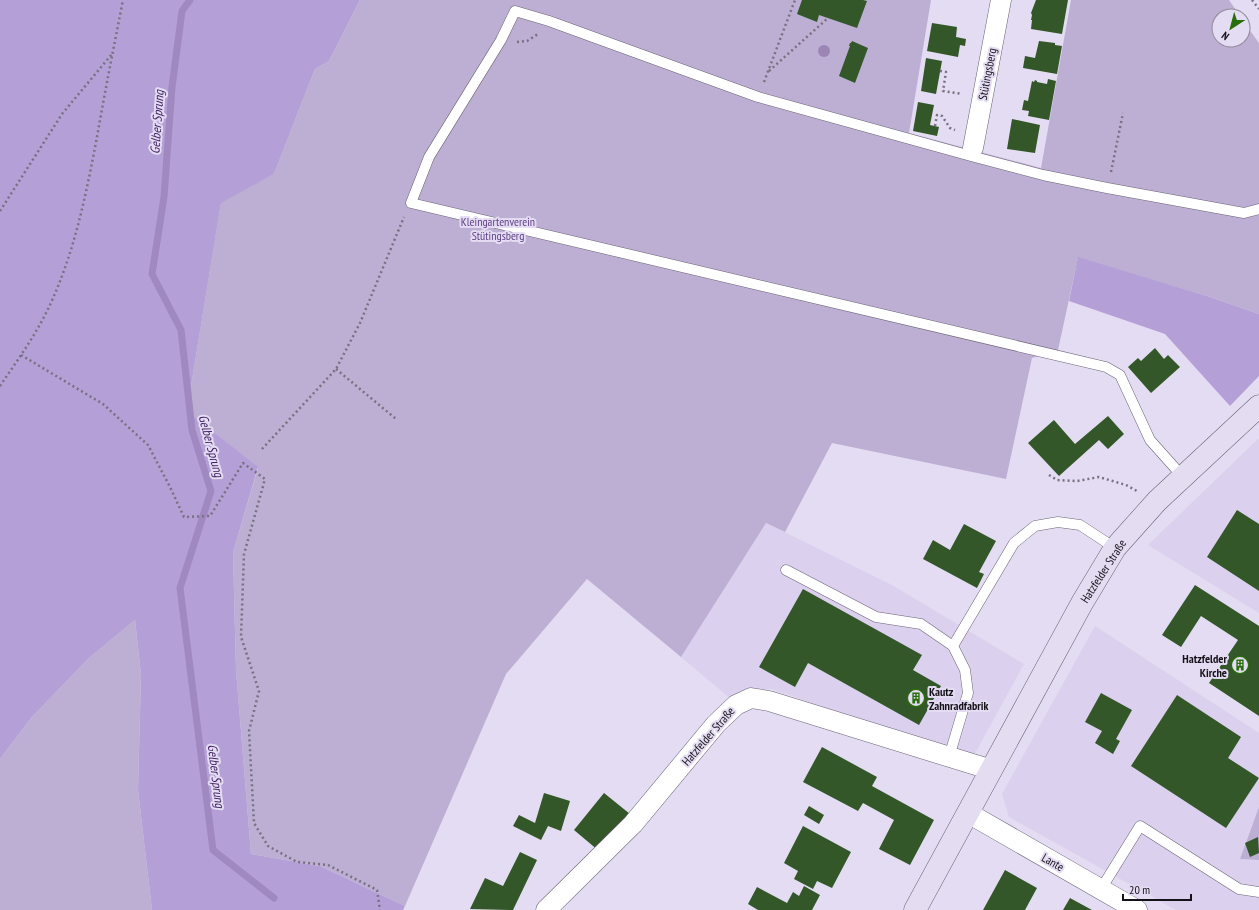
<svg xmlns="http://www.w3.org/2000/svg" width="1259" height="910" viewBox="0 0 1259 910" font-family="'PT Sans Narrow',sans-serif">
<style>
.built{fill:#dbd0ed}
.green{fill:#bdafd3}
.forest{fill:#b59fd7}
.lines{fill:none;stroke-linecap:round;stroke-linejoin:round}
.stream{stroke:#9f89c0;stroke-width:7}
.building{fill:#335729}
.lane-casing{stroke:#6a6375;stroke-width:11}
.street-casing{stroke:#6a6375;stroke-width:21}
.secondary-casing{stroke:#6a6375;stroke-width:23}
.path{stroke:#777180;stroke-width:2.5;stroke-dasharray:2 3;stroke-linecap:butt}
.lane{stroke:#fff;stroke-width:10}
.street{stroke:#fff;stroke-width:20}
.secondary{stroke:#e4dcf0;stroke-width:22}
.tree{fill:#9b86b6}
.labels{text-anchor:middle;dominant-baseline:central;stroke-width:4;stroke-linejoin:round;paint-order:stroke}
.street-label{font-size:12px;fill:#141119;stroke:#e4dcf2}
.park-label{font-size:12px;fill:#5f4085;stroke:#e4dcf2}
.poi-label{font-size:12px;font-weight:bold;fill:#141119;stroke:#e4dcf2;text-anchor:end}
.water-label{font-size:13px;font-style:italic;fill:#412164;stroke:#e4dcf2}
</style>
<rect width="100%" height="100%" fill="#e4dcf2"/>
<!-- built -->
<path class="built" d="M 1259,438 L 1259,613 L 1148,545 Z
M 766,523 L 892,585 L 1024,664 L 973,757 L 849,719 L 793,696 L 771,689 L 742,691 L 730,698 L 681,657 Z
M 1095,626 L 1259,733 L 1259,807 L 1240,859 L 1259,860 L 1259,910 L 1176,910 L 1009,817 L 1002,794 Z"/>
<!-- green -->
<path class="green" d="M 360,0 L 931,0 L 909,133 L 1041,168 L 1071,0 L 1229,0 L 1240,16 L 1219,16 L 1219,40 L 1243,40 L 1243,21 L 1259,43 L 1259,314 L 1207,296 L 1078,258 L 1058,350 L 1032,358 L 1006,479 L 832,443 L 785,532 L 766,523 L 681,657 L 587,579 L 506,674 L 405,906 L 320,866 L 251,854 L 236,670 L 233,553 L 258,468 L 187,411 L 221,202 L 274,174 L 315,69 L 329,61 Z
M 135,620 L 141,675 L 138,790 L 152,910 L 0,910 L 0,759 L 31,718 L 89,658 Z
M 1259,807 L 1259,860 L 1240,859 Z"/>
<!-- forest -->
<path class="forest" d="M 0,0 L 360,0 L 329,61 L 315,69 L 274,174 L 221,203 L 187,411 L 258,467 L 233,553 L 236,670 L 251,854 L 320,866 L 405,906 L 403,910 L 152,910 L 138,790 L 141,675 L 135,620 L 89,658 L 31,718 L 0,759 Z
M 1078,257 L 1207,296 L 1259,314 L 1259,376 L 1230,406 L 1165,334 L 1069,301 Z"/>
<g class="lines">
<!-- stream -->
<path class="stream" d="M 190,0 L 182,11 L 172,87 L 164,197 L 152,274 L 181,330 L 192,430 L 211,491 L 180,588 L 213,850 L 274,898"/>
</g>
<!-- building -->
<path class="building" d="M 802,0 L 863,0 L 867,1 L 857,28 L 819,15 L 817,22 L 797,14 Z
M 1036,0 L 1068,0 L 1062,34 L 1031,29 L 1032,20 L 1031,20 L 1032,15 L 1031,13 Z
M 932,23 L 957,27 L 956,37 L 966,39 L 965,46 L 960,45 L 958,57 L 927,51 Z
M 852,41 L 868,48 L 855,83 L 839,76 L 850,46 L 849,46 L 850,43 L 851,43 Z
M 1039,41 L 1055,43 L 1055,45 L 1062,46 L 1057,74 L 1023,68 L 1025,56 L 1035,58 Z
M 926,58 L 942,61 L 936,94 L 921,91 Z
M 1048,79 L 1056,81 L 1049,120 L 1028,116 L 1029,111 L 1022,110 L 1024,100 L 1028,101 L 1032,81 L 1034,82 L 1035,80 L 1037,81 L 1037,82 L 1047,84 Z
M 918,102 L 934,105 L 930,125 L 939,127 L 937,136 L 913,131 Z
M 1012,119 L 1040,125 L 1035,153 L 1007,149 Z
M 1155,348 L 1164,359 L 1168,355 L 1180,367 L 1151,393 L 1128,367 L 1138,358 L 1141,361 Z
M 1108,416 L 1124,434 L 1108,449 L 1099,440 L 1059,476 L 1028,443 L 1054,420 L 1075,444 Z
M 1237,510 L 1259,524 L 1259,591 L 1207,557 Z
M 964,524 L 996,541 L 979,572 L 984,574 L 977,588 L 923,559 L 933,540 L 950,550 Z
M 1195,585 L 1259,626 L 1259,716 L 1209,683 L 1238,640 L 1201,616 L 1181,647 L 1162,635 Z
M 803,589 L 922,655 L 913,670 L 941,686 L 919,725 L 808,663 L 795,687 L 759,667 Z
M 1101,693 L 1132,710 L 1116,739 L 1120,741 L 1113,754 L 1095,743 L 1102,731 L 1085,722 Z
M 1177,695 L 1241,737 L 1228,758 L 1259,778 L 1226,828 L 1131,766 Z
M 822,747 L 877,777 L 872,786 L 934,820 L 910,865 L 879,849 L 894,820 L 863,803 L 858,811 L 803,782 Z
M 544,793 L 570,801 L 561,831 L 548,826 L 541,840 L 513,826 L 519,815 L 535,823 Z
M 604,793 L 630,814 L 599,851 L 574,830 Z
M 809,806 L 824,815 L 819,824 L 804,815 Z
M 803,826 L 851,852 L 832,888 L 817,881 L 813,889 L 794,879 L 798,871 L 784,863 Z
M 1258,837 L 1259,853 L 1250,857 L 1245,843 Z
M 520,852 L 537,860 L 513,910 L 470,909 L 485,878 L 503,886 Z
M 1005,870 L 1037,888 L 1025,910 L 983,910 Z
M 804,886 L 820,895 L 812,910 L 758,910 L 748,904 L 757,887 L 787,903 L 793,892 L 799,896 Z
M 1070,898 L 1092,910 L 1063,910 Z"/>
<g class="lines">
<defs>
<path id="lane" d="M 1183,477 L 1150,440 L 1120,375 L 1106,367 L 411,203 L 429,157 L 501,40 L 515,11 L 549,21 L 758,97 L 971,156 L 1043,175 L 1107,188 L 1244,213 L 1259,209
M 786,570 L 876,617 L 921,624 L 953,646 L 965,670 L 968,693 L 949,757
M 953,646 L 1014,543 L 1035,526 L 1058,522 L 1080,525 L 1115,548
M 1101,889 L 1140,826 L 1239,889 L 1259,892"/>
<path id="street" d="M 973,148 L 1001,0
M 968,813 L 1137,910
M 546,910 L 633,824 L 716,724 L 736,705 L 751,698 L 769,701 L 992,770"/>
<path id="secondary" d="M 915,910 L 1082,603 L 1115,548 L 1157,501 L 1259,406"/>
</defs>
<!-- lane casing -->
<use href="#lane" class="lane-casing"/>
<!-- street casing -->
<use href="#street" class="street-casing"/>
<!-- secondary casing -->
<use href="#secondary" class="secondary-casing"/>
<!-- path -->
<path class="path" d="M 1252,0 L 1259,9
M 517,42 L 527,41 L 538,34
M 769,71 L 828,18
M 940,71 L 946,72 L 943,91 L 962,94
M 764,82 L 795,0
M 935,126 L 937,115 L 942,116 L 950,128 L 955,130
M 1111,172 L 1123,113
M 0,211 L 62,114 L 112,54
M 21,355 L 103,404 L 148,445 L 170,487 L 184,517 L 210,516 L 243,463 L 265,479 L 244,554 L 241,637 L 259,691 L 249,731 L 254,823 L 268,846 L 297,862 L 328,865 L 377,890 L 380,910
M 336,369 L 396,419
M 0,386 C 17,361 35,336 48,309 C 74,255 86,195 97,137 C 105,91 114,46 123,0
M 262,449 L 336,369 L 360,323 L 404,217
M 1049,475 L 1057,480 L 1077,481 L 1099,477 L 1126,485 L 1137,491"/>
<!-- lane -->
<use href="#lane" class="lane"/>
<!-- street -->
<use href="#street" class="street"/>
<!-- secondary -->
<use href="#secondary" class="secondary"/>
</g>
<!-- trees -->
<circle class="tree" cx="824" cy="51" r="6"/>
<!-- icons -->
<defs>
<symbol id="building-ring" viewBox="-11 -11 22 22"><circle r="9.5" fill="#e4dcf2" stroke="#286e0a" stroke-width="1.5"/><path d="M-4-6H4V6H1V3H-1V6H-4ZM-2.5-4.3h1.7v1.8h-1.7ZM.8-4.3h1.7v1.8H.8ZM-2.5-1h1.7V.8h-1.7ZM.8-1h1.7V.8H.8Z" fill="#286e0a"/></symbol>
</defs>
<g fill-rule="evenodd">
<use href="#building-ring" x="1230" y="655" width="20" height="20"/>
<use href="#building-ring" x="906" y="688" width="20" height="20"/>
</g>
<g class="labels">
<!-- street labels -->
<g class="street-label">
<text transform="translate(987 74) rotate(-79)">Stütingsberg</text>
<text transform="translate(1103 571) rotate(-57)">Hatzfelder Straße</text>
<text transform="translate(708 736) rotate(-49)">Hatzfelder Straße</text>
<text transform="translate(1053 862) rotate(30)">Lante</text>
</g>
<!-- park labels -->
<g class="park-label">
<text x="498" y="221">Kleingartenverein<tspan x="498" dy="14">Stütingsberg</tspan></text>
</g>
<!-- poi labels -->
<g class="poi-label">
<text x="1227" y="658">Hatzfelder<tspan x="1227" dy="14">Kirche</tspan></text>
<text x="929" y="691" text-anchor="start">Kautz<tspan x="929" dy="14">Zahnradfabrik</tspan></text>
</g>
<!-- water labels -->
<g class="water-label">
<text transform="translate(157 122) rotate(-86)">Gelber Sprung</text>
<text transform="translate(211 446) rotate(75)">Gelber Sprung</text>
<text transform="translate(216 776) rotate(83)">Gelber Sprung</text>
</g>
</g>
<!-- north arrow -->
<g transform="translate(1231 28) rotate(216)"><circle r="19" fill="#e4dcf2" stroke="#918b9b"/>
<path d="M0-3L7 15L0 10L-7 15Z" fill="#286e0a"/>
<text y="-6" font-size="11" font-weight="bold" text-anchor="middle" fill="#141119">N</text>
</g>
<!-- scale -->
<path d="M1123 894v6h68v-6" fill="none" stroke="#141119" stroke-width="2"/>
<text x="1129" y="894" font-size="12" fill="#141119" stroke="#e4dcf2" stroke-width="3" paint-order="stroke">20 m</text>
</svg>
